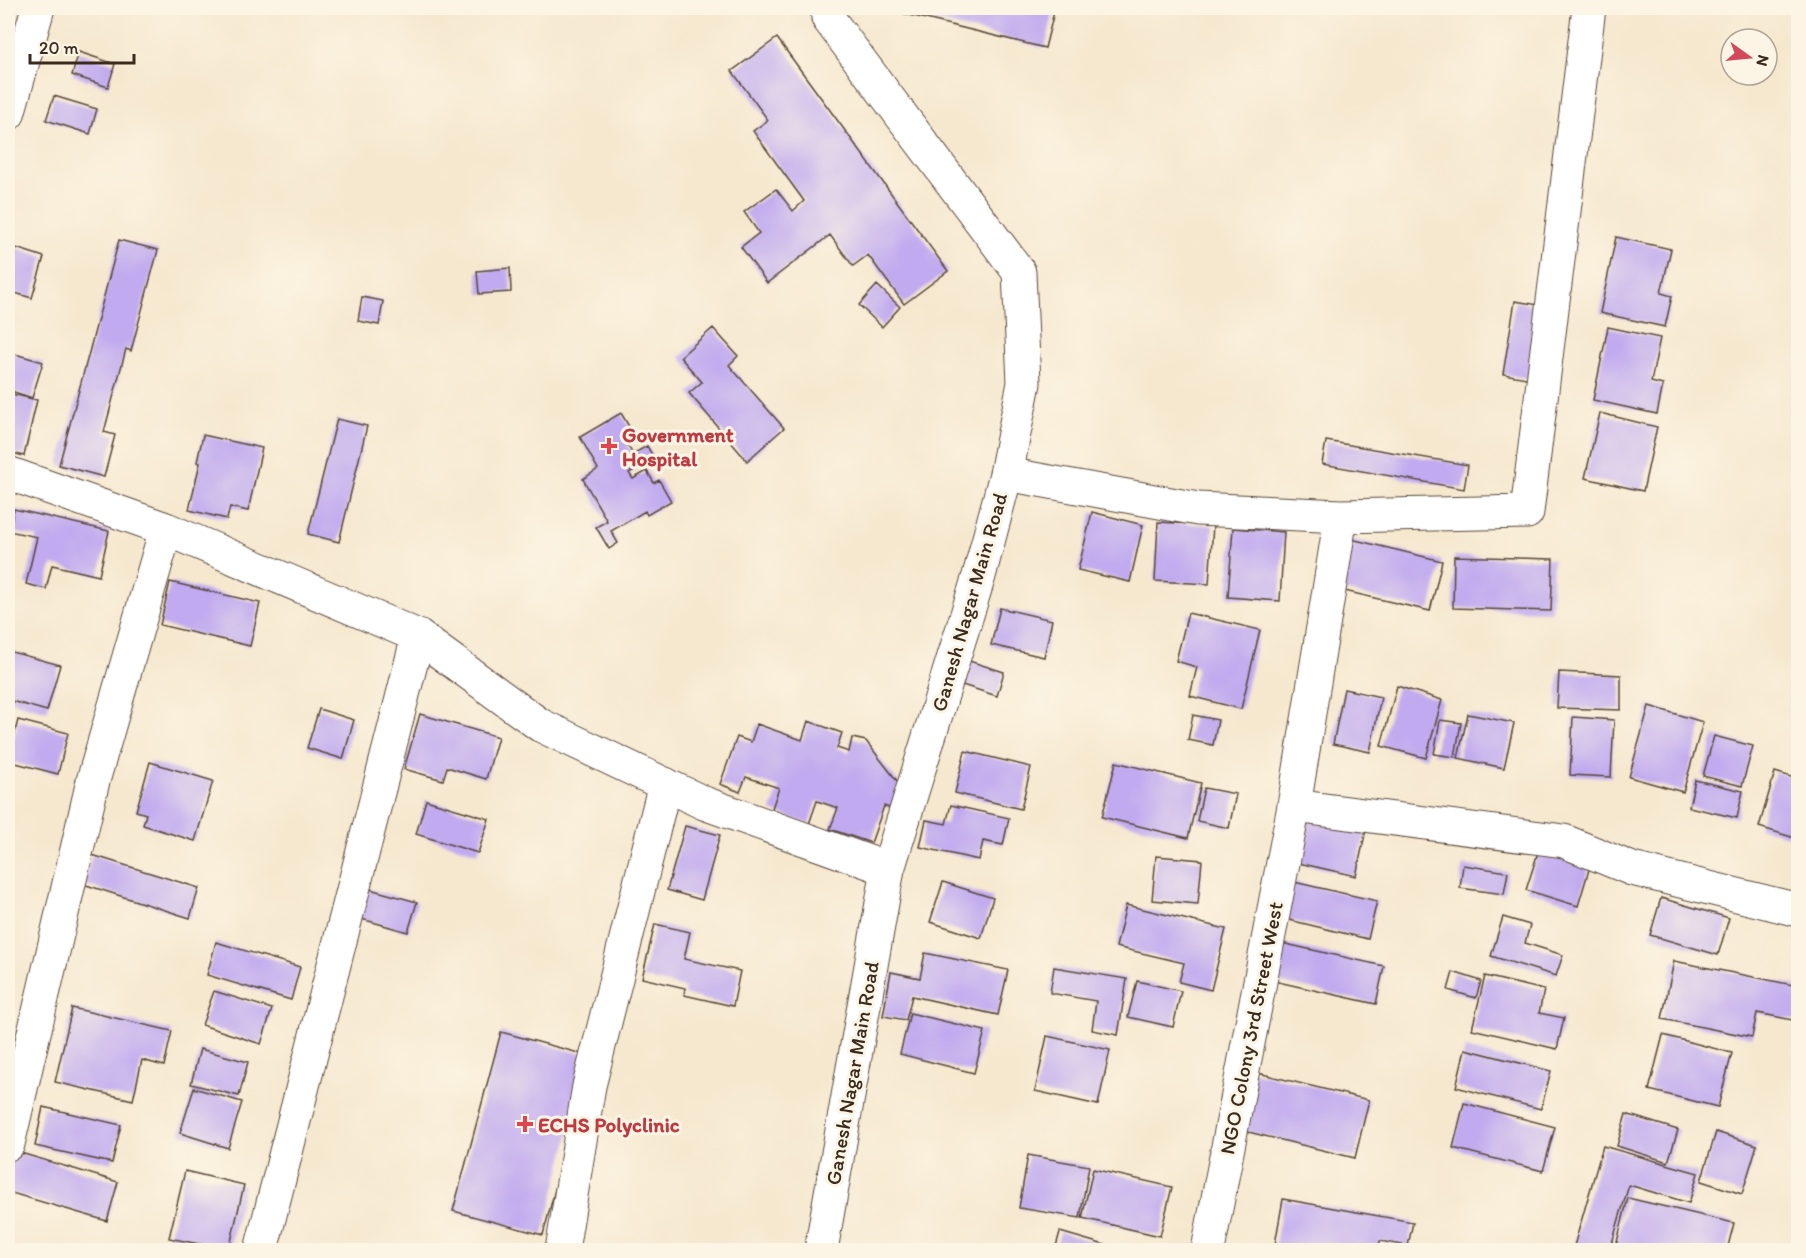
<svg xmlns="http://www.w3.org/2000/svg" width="1806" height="1258" viewBox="0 0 1806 1258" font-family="Itim,sans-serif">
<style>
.building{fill:#c1aaef}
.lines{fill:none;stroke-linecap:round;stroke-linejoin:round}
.minor-casing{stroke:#574639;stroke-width:35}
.minor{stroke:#fff;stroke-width:33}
.health-dot{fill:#e0444e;stroke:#fcf5e5;stroke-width:2}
.labels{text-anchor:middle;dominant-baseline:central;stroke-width:6;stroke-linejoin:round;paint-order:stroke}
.health-label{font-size:21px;font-weight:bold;fill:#be3a42;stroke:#fcf5e5;text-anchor:start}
.street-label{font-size:21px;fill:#3b2a1e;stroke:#fcf5e5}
</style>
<rect width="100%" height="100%" fill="#fcf5e5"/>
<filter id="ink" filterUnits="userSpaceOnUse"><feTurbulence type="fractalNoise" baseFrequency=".0167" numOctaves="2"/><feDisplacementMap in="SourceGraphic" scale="12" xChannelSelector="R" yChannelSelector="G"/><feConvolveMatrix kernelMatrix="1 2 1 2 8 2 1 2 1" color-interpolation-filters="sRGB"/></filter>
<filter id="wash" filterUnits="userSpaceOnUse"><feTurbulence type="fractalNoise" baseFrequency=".008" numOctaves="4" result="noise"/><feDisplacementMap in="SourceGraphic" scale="24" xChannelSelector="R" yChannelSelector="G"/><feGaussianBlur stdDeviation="1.35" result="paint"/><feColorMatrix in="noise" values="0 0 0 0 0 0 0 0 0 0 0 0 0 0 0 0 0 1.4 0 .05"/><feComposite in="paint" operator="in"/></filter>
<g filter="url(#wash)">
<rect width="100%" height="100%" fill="#f6e8cf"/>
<g id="blocks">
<!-- building -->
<path class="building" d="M 894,8 L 1055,8 L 1045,48 L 893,11 Z
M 777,38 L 948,271 L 904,304 L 868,255 L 853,266 L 830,235 L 767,283 L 741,247 L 759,233 L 744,212 L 776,189 L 793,211 L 804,201 L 753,131 L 768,120 L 732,71 Z
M 79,52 L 115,64 L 108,87 L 72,75 Z
M 54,96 L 97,109 L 90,134 L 46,120 Z
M 1616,237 L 1671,249 L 1661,293 L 1672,296 L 1665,327 L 1600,313 Z
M 119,240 L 158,250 L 131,351 L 126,349 L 104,432 L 115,435 L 104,477 L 59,465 Z
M 10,246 L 44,257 L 32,298 L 8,291 L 8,254 Z
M 510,268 L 511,292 L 479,294 L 477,271 Z
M 877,285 L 900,307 L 882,327 L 859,305 Z
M 362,297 L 383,301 L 379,325 L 358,321 Z
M 1515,301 L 1545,306 L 1532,379 L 1503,374 Z
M 1608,327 L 1660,338 L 1651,382 L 1663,385 L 1657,414 L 1593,400 Z
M 713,328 L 738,356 L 729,365 L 784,428 L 747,461 L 689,393 L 702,382 L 680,357 Z
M 8,352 L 43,362 L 32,398 L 8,390 Z
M 8,393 L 37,400 L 24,456 L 8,452 Z
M 621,413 L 637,440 L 627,445 L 633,454 L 647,446 L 654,458 L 629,473 L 633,479 L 647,471 L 654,483 L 659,480 L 671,501 L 647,515 L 645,511 L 611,531 L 618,543 L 609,549 L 596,527 L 607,521 L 583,479 L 598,469 L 580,437 Z
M 1600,413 L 1657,427 L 1643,491 L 1585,478 Z
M 337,419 L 367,426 L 339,542 L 308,534 Z
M 203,435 L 262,448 L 248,511 L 230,507 L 227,519 L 189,510 L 200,463 L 197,462 Z
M 1326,441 L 1468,465 L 1464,489 L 1322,464 Z
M 14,509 L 109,531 L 99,576 L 52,565 L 46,589 L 26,584 L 37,537 L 9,531 Z
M 1092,512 L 1143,525 L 1130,582 L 1078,570 Z
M 1158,522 L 1213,525 L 1209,584 L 1155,581 Z
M 1233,528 L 1284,532 L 1280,601 L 1228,597 Z
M 1347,538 L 1442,561 L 1430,611 L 1336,589 Z
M 1454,556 L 1553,559 L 1551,611 L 1453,608 Z
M 170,582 L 260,603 L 250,646 L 160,625 Z
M 1000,608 L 1052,620 L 1044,657 L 991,645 Z
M 1188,613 L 1260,630 L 1241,709 L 1190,696 L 1197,667 L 1176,661 Z
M 8,651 L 60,665 L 47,711 L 8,700 Z
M 966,660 L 1004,672 L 997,696 L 959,684 Z
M 1559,672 L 1621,675 L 1621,710 L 1557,708 Z
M 1397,686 L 1442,700 L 1426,758 L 1381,746 Z
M 1344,689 L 1381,697 L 1370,752 L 1333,744 Z
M 1649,706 L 1703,722 L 1683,792 L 1629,777 Z
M 319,709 L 354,720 L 343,759 L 307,748 Z
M 420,714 L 498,737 L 486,779 L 447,767 L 443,780 L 404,769 Z
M 1468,714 L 1514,723 L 1504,768 L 1458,758 Z
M 1193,715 L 1218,720 L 1213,745 L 1188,740 Z
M 1573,717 L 1614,720 L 1611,777 L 1570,775 Z
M 18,720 L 68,733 L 58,774 L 8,761 Z
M 1440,720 L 1461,723 L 1455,757 L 1434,754 Z
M 808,721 L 842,733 L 837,748 L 849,752 L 852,738 L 866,741 L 901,786 L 894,810 L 884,806 L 871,843 L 830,829 L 838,808 L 817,801 L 809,824 L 771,811 L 779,788 L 746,777 L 740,792 L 720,784 L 737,737 L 751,742 L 757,724 L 802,740 Z
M 1714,736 L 1753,746 L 1742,786 L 1703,776 Z
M 965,751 L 1031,767 L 1021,809 L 955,793 Z
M 150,762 L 213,781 L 195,841 L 143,825 L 146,814 L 136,811 Z
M 1116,762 L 1201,783 L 1188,838 L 1102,817 Z
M 1775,772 L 1798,779 L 1798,825 L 1795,838 L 1759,827 Z
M 1695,780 L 1743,791 L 1737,818 L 1689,807 Z
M 1204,788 L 1236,794 L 1229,828 L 1197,821 Z
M 426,800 L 489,819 L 478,853 L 416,834 Z
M 951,805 L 1009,818 L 1003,845 L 983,841 L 979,860 L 920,847 L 926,820 L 946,824 Z
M 1305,810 L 1367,825 L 1356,876 L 1294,862 Z
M 685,826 L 720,835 L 702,900 L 667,890 Z
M 1542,840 L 1593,856 L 1578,906 L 1526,890 Z
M 92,855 L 199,888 L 190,918 L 83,884 Z
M 1156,856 L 1202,860 L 1198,904 L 1152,900 Z
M 1463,865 L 1508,872 L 1504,894 L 1460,888 Z
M 943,882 L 993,898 L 981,938 L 930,922 Z
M 1294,882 L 1377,901 L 1368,939 L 1285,919 Z
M 366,888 L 417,902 L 408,932 L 358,918 Z
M 1661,898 L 1729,918 L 1718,955 L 1650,935 Z
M 1126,905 L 1226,929 L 1211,990 L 1179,982 L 1184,963 L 1116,947 Z
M 1503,917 L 1530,925 L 1525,943 L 1563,955 L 1556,976 L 1491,956 Z
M 655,924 L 690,932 L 684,959 L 740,971 L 733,1006 L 684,995 L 685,988 L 642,978 Z
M 216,942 L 300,967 L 291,1000 L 207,975 Z
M 1277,942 L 1384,966 L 1376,1004 L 1269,980 Z
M 925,953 L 1008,970 L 998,1015 L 912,996 L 906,1020 L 883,1016 L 891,972 L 920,978 Z
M 1674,961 L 1798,986 L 1798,1021 L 1757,1013 L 1752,1037 L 1662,1019 Z
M 1054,967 L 1127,979 L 1118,1035 L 1092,1030 L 1096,1001 L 1050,993 Z
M 1453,972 L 1481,981 L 1476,998 L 1448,990 Z
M 1485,976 L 1544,990 L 1539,1013 L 1564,1018 L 1557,1049 L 1472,1029 Z
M 1137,981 L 1181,991 L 1173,1027 L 1128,1017 Z
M 214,991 L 272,1009 L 261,1044 L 202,1025 Z
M 72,1008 L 172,1031 L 164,1066 L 142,1060 L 133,1100 L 55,1082 Z
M 910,1013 L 985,1031 L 974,1073 L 900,1054 Z
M 501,1032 L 590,1056 L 543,1235 L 453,1211 Z
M 1663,1035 L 1732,1053 L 1718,1107 L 1649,1090 Z
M 1047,1036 L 1110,1050 L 1098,1105 L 1035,1091 Z
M 200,1049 L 248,1062 L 239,1096 L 191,1084 Z
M 1465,1049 L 1551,1071 L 1541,1109 L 1456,1087 Z
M 1254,1072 L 1369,1100 L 1355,1158 L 1240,1130 Z
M 194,1088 L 242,1102 L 228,1148 L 180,1133 Z
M 1464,1103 L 1555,1127 L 1543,1171 L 1453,1148 Z
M 43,1107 L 121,1125 L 112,1163 L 35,1146 Z
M 1626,1114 L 1678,1130 L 1668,1162 L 1617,1146 Z
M 1716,1132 L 1757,1145 L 1742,1194 L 1701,1181 Z
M 1603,1146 L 1698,1173 L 1689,1203 L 1629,1185 L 1610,1250 L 1590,1250 L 1574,1246 Z
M 14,1151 L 118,1182 L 107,1221 L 8,1192 L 8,1171 Z
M 1028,1155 L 1089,1166 L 1080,1218 L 1019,1208 Z
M 1093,1169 L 1172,1187 L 1160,1236 L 1082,1218 Z
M 185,1171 L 244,1185 L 229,1250 L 169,1238 Z
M 1628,1198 L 1734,1223 L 1727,1250 L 1615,1250 Z
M 1283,1199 L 1413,1222 L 1408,1246 L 1380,1241 L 1378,1250 L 1274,1250 Z
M 1060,1232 L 1122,1250 L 1055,1250 Z"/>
</g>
</g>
<g filter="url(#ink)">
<use href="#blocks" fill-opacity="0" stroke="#574639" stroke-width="1.5"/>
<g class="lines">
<defs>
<path id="minor" d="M 8,114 L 38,8
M 8,473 L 166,529 L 418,636 L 540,725 L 704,803 L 888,869
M 1006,474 L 1198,509 L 1341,516 L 1527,512 L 1589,8
M 1294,806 L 1564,841 L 1632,869 L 1798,910
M 8,1144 L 93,781 L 166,529
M 261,1250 L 418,636
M 562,1250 L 589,1086 L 665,784
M 821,1250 L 888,869 L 979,576 L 1006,474 L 1024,383 L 1019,272 L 828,18 L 830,8
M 1208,1250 L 1294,806 L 1341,516"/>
</defs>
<!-- minor casing -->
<use href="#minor" class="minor-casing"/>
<!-- minor -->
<use href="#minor" class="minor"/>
</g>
</g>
<!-- markers -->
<g class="health-dot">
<path d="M606 437h6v6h6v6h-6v6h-6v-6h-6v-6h6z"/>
<path d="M522 1115h6v6h6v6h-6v6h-6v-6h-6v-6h6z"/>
</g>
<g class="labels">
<!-- health labels -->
<g class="health-label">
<text x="622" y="434">Government<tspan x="622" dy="24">Hospital</tspan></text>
<text x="538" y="1124">ECHS Polyclinic</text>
</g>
<!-- street labels -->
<g class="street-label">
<text transform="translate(969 602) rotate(-74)">Ganesh Nagar Main Road</text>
<text transform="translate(1251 1028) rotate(-79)">NGO Colony 3rd Street West</text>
<text transform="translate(852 1073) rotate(-80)">Ganesh Nagar Main Road</text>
</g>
</g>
<!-- margin -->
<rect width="1806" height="1258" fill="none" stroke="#fcf5e5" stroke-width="30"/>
<!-- north arrow -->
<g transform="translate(1749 57) rotate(105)"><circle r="28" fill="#fcf5e5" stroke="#afa495" stroke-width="1.5"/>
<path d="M0-4.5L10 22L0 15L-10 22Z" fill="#d1495b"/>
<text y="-9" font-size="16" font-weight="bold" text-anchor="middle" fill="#3b2a1e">N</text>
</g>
<!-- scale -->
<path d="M30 54v9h104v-9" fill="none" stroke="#3b2a1e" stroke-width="3"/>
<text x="39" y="54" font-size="18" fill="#3b2a1e" stroke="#fcf5e5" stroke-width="4.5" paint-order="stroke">20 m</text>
</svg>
